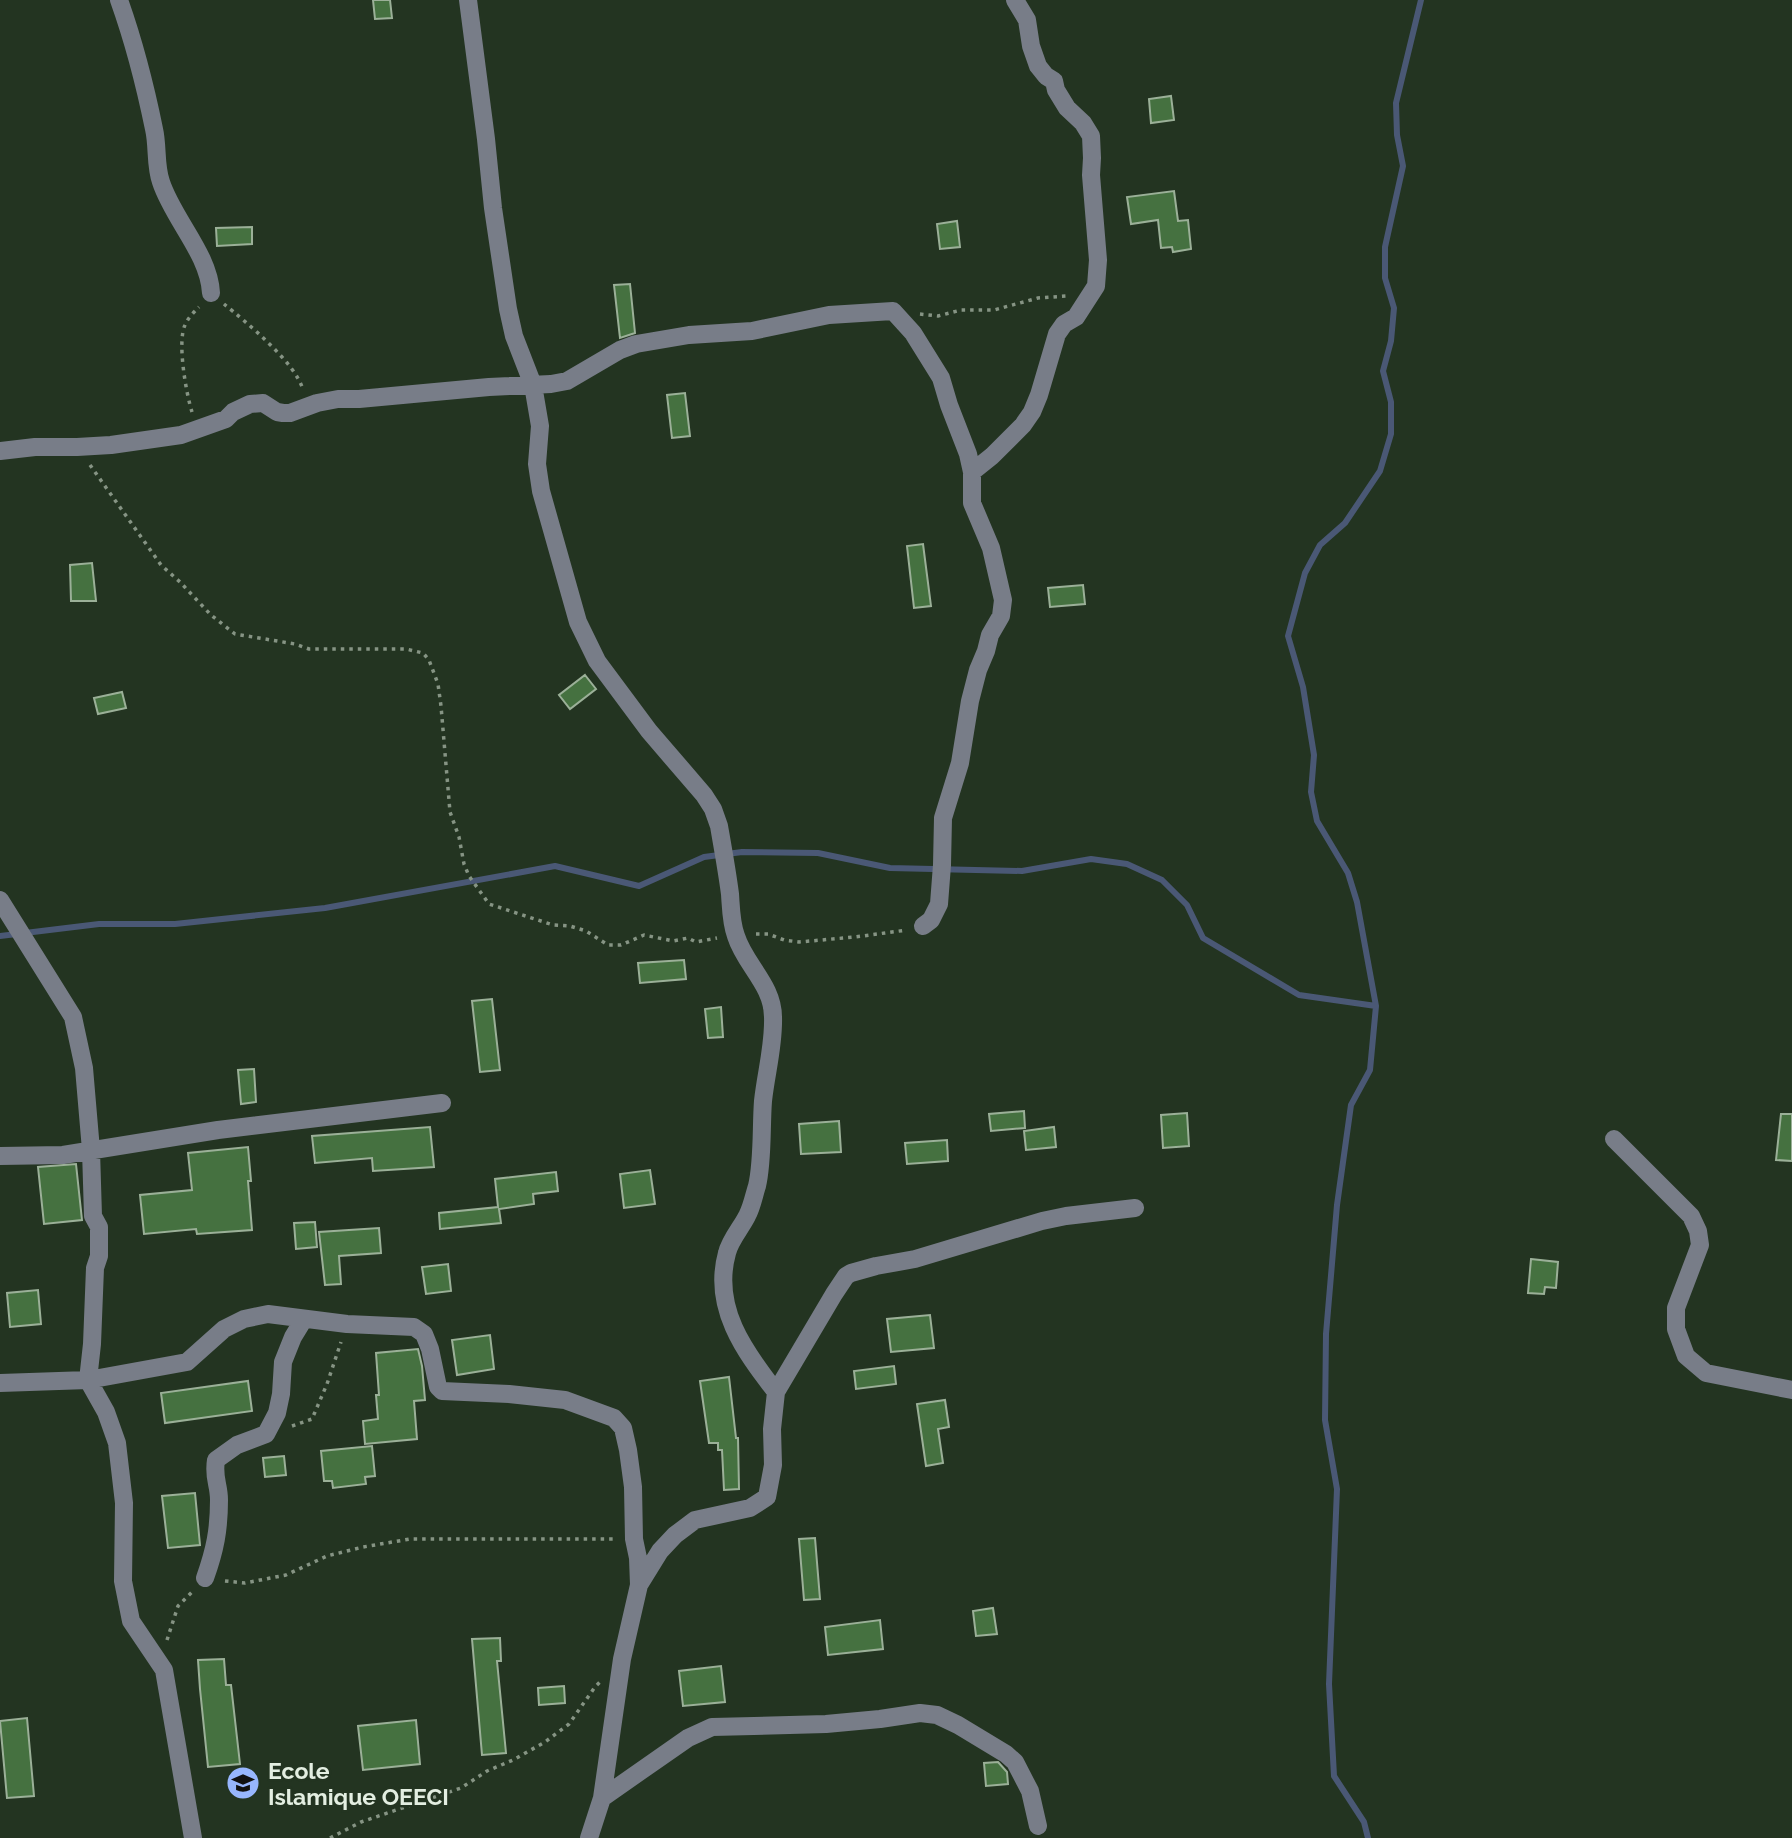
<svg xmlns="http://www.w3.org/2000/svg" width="1792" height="1838" viewBox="0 0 1792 1838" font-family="Raleway,sans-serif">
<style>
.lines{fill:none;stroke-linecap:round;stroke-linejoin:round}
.stream{stroke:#4a5875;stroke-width:6}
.building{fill:#457140;stroke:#9bb098;stroke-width:2}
.path{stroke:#869484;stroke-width:3.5;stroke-dasharray:3.5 5;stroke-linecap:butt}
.minor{stroke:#787d88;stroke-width:18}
.labels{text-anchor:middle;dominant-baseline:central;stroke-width:5;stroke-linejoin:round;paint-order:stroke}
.poi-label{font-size:23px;font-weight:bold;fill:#e3eee1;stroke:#233421;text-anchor:start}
</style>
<rect width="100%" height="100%" fill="#233421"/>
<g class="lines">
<!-- stream -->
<path class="stream" d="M 0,936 L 99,924 L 175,924 L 325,908 L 555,866 L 639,886 L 704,857 L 742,852 L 818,853 L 890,868 L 1022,871 L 1091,859 L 1127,864 L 1162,880 L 1187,905 L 1203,938 L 1299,995 L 1376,1006
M 1368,1838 L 1364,1822 L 1334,1776 L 1329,1684 L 1337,1489 L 1325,1420 L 1326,1334 L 1337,1205 L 1351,1105 L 1370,1070 L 1376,1006 L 1357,902 L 1348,873 L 1317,821 L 1311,792 L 1314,755 L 1303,687 L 1288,636 L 1305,573 L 1320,545 L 1345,523 L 1380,471 L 1391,434 L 1391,402 L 1383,371 L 1391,341 L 1394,308 L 1385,278 L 1385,247 L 1403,166 L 1397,135 L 1396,103 L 1421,0"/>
</g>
<!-- building -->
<path class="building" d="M 373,0 L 390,0 L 392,18 L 375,19 Z
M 1171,96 L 1174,120 L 1151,123 L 1149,99 Z
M 1174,191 L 1178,221 L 1188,220 L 1191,249 L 1173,252 L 1172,247 L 1161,248 L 1158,220 L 1131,224 L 1127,197 Z
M 957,221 L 960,247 L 940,249 L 937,224 Z
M 252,227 L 252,244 L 217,246 L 216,228 Z
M 630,284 L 635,333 L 620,338 L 614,285 Z
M 685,393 L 690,436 L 672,438 L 667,395 Z
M 923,544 L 931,606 L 914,608 L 907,546 Z
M 92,563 L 96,601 L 71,601 L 70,565 Z
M 1083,585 L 1085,604 L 1050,607 L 1048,588 Z
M 585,675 L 596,689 L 570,709 L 559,695 Z
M 122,692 L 126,708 L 98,714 L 94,698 Z
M 684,960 L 686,979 L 640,983 L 638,963 Z
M 492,999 L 500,1070 L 480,1072 L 472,1001 Z
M 721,1007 L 723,1037 L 708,1038 L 705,1009 Z
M 254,1069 L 256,1102 L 241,1104 L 238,1070 Z
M 1024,1111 L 1025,1128 L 991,1131 L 989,1114 Z
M 1187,1113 L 1189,1146 L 1163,1148 L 1161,1115 Z
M 1781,1114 L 1792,1114 L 1792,1161 L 1776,1160 Z
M 839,1121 L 841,1152 L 801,1154 L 799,1124 Z
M 430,1127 L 434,1167 L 373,1171 L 372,1158 L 315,1163 L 312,1136 Z
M 1054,1127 L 1056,1147 L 1026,1150 L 1024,1131 Z
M 947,1140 L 948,1161 L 907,1164 L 905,1143 Z
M 248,1147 L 251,1181 L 248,1181 L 252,1230 L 197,1234 L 196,1229 L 144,1234 L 140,1195 L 192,1190 L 188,1153 Z
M 76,1164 L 82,1220 L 44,1224 L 38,1167 Z
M 650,1170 L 655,1204 L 624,1208 L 620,1174 Z
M 556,1172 L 558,1191 L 533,1194 L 534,1204 L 499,1209 L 501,1223 L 440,1229 L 439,1213 L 498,1207 L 495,1179 Z
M 315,1222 L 317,1247 L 296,1249 L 294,1223 Z
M 379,1228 L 381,1253 L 339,1256 L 341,1284 L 325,1285 L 319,1232 Z
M 1531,1259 L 1558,1262 L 1556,1288 L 1545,1287 L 1544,1294 L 1528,1293 Z
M 448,1264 L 451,1291 L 426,1294 L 422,1267 Z
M 38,1290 L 41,1324 L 10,1327 L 7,1293 Z
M 930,1315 L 934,1348 L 891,1352 L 887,1319 Z
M 490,1335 L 494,1369 L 457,1375 L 452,1340 Z
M 418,1349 L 422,1366 L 425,1400 L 414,1401 L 417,1439 L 365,1444 L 363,1421 L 378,1419 L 376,1395 L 379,1395 L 376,1353 Z
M 894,1366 L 896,1384 L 856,1389 L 854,1371 Z
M 729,1377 L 736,1438 L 738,1438 L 739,1489 L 724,1490 L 722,1450 L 718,1450 L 718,1443 L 709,1443 L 700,1381 Z
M 248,1381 L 252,1411 L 165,1423 L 161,1393 Z
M 945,1400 L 949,1427 L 938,1429 L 943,1463 L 926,1466 L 917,1404 Z
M 372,1446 L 375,1476 L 365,1477 L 366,1484 L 333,1488 L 332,1481 L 324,1481 L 321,1451 Z
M 284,1456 L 286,1475 L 265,1477 L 263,1458 Z
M 195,1493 L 200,1545 L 168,1548 L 162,1496 Z
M 815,1538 L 820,1599 L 804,1600 L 799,1539 Z
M 993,1608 L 997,1634 L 976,1636 L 973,1611 Z
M 880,1620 L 883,1649 L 828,1655 L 825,1627 Z
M 500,1638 L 501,1661 L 497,1661 L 506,1753 L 482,1755 L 472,1639 Z
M 224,1659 L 226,1685 L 231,1685 L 240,1764 L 208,1767 L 200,1689 L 198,1660 Z
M 721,1666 L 725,1702 L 683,1706 L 679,1671 Z
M 564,1686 L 565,1703 L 539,1705 L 538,1688 Z
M 27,1718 L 34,1796 L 7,1798 L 0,1721 Z
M 416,1720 L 420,1764 L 363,1770 L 358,1726 Z
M 998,1762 L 1007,1772 L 1008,1784 L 986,1786 L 984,1763 Z"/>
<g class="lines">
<!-- path -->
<path class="path" d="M 224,304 C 246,322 296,363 303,390
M 920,314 L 938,316 L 961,310 L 994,310 L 1038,298 L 1067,296
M 192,412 C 186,393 177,342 185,325 C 188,318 194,312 199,307
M 90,465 L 161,565 L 180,582 L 211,615 L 235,634 L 295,644 L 309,649 L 406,649 L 423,653 L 429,660 L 438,684 L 441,706 L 450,812 L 459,837 L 464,864 L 469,876 L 489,904 L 553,925 L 570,926 L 586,931 L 608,945 L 621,945 L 644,935 L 673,941 L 688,938 L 696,942 L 717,938
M 756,934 L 768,934 L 784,940 L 799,942 L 855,937 L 907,930
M 292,1426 L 312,1419 L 327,1384 L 341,1342
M 225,1581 L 245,1583 L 286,1575 L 327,1556 L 363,1547 L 410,1539 L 616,1539
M 167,1640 L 178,1606 L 194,1590
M 330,1838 L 361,1822 L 461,1788 L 487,1771 L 513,1760 L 545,1742 L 569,1724 L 595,1687 L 601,1681"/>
<!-- minor -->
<path class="minor" d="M 119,0 C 134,42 145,85 154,129 C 158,146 155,165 161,182 C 173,219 209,254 211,293
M 468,0 L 486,139 L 493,208 L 508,309 L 514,336 L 533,385 L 540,426 L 537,464 L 541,491 L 578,622 L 597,661 L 649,731 L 704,795 L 713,809 L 719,826 C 723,849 727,871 730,894 C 731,908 731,923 736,936 C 745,965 773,985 773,1017 C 774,1045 766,1073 763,1101 C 761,1127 763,1161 757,1186 C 754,1195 752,1207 747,1216 C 741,1228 730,1240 727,1253 C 712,1307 744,1351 776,1392 L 772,1429 L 773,1465 L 767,1497 L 750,1508 L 695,1520 L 675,1535 L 660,1551 L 639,1585 L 622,1659 L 602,1798 L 589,1838
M 0,451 L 35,447 L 77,447 L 111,445 L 181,435 L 226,419 L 233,412 L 250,404 L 263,403 L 277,412 L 283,413 L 290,413 L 317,403 L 338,399 L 359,399 L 489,387 L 551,384 L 567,381 L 620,350 L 636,344 L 689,335 L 752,331 L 829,315 L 893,311 L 913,333 L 941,378 L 949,405 L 968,454 L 972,472 L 992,456 L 1023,425 L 1032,412 L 1039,395 L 1057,334 L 1064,324 L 1076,317 L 1096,286 L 1098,260 L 1091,175 L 1092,158 L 1091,136 L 1083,123 L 1067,108 L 1056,90 L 1054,81 L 1046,76 L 1038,66 L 1031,46 L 1027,20 L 1015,0
M 0,900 L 73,1017 L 84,1068 L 91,1150 L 93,1216 L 99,1227 L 99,1256 L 95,1268 L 92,1344 L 88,1380 L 106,1412 L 117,1443 L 124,1503 L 123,1581 L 131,1621 L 164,1670 L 193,1838
M 923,926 L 931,920 L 939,904 L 942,865 L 943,818 L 960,763 L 970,701 L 978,670 L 986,651 L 990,635 L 1001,616 L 1003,600 L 991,548 L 972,503 L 972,472
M 1614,1139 L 1691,1216 L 1698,1231 L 1700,1245 L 1676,1308 L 1676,1329 L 1686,1356 L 1706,1373 L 1792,1390
M 0,1156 L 63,1155 L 218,1130 L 442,1103
M 0,1383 L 88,1380 L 187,1362 L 224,1329 L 244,1319 L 268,1314 L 347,1324 L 414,1327 L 424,1334 L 430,1349 L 438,1387 L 442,1391 L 509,1394 L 565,1400 L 614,1418 L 623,1428 L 628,1450 L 633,1487 L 634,1539 L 638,1558 L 639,1585
M 776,1392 L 834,1294 L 846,1276 L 851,1273 L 876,1266 L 915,1259 L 1042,1221 L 1066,1216 L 1135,1208
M 205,1578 C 215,1550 219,1530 219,1500 C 219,1484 213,1478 216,1460 L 237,1445 L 266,1434 L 277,1413 L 281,1394 L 283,1362 L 293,1337 L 304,1319
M 602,1798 L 688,1738 L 712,1727 L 826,1724 L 880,1719 L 920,1713 L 937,1715 L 958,1725 L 1006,1754 L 1015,1762 L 1030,1791 L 1038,1826"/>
</g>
<!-- icons -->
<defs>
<symbol id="school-disc" viewBox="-11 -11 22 22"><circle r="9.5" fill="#97b6fd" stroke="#233421"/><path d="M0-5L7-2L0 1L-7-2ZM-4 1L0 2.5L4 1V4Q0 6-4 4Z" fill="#111"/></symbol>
</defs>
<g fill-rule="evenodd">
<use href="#school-disc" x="224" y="1764" width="38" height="38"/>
</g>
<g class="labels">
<!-- poi labels -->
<g class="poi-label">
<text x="268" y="1770">Ecole<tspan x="268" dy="26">Islamique OEECI</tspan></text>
</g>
</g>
</svg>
